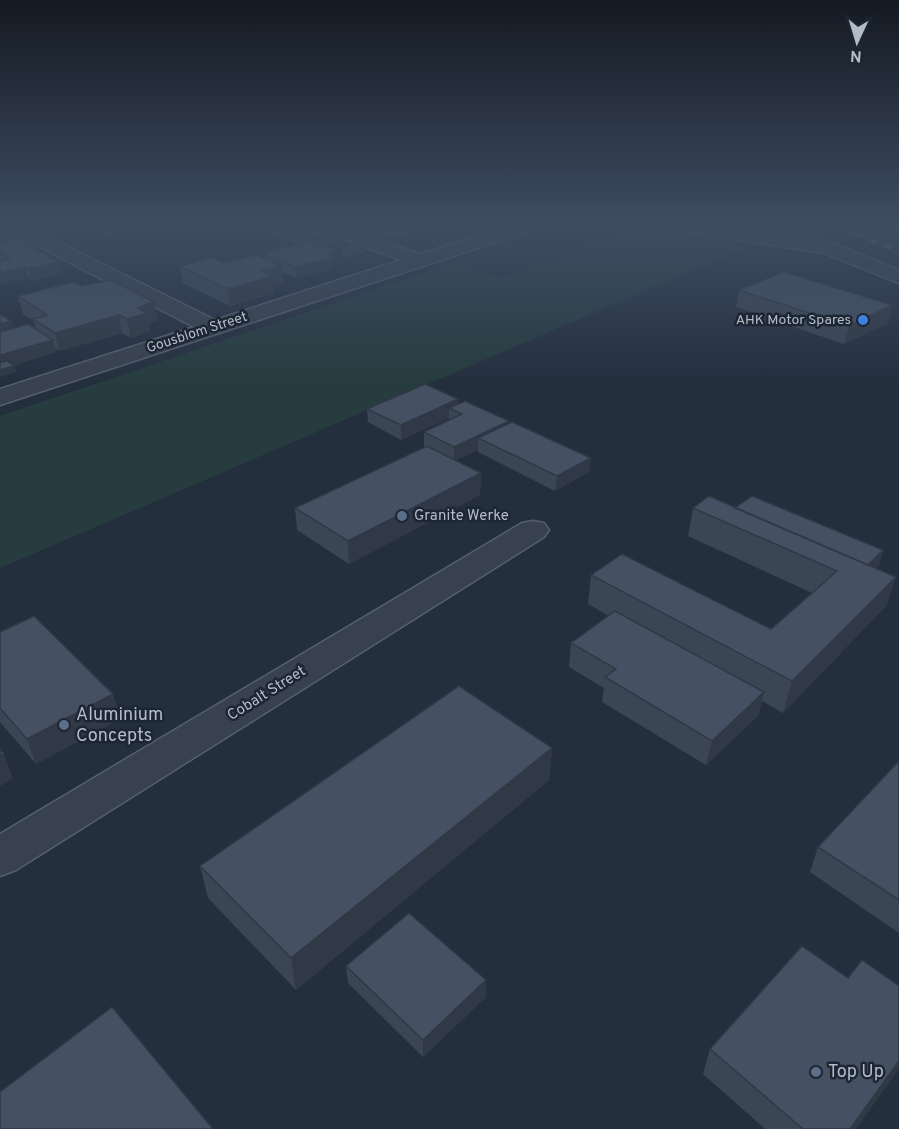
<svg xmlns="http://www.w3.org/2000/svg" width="899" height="1129" viewBox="0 0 899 1129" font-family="Overpass,sans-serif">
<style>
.green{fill:#263c3f}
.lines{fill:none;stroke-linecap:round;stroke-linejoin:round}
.minor-casing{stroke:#565f6c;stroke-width:3}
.minor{fill:#38414e;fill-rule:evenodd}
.rail-casing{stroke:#5a6575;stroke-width:4.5}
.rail{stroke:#1d2633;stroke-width:3;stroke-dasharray:8;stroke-linecap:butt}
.wall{fill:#3b4654}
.shaded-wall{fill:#303945}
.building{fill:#455162;stroke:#303945;stroke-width:1.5}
.shop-dot{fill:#3f7fe0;stroke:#1d2633;stroke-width:2}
.service-dot{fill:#5c6f8a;stroke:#1d2633;stroke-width:2}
.labels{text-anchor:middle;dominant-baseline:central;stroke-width:5;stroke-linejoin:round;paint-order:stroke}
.far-poi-label{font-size:14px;fill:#b4bcc9;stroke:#1d2633;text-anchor:end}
.far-street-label{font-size:14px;fill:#b4bcc9;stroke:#1d2633}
.poi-label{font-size:15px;fill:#b4bcc9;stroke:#1d2633;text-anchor:start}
.street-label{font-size:15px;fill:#b4bcc9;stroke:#1d2633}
.near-poi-label{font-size:18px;fill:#b4bcc9;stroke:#1d2633;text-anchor:start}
</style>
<rect width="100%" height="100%" fill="#242f3e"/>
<!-- green -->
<path class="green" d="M 646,225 L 663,225 L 747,247 L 0,568 L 0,416 L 456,262 L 500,278 Z
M 837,225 L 899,225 L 899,249 Z"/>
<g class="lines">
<defs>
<path id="minor" d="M 2,225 L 24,225 L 215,320 L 401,260 L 314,229 L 311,225 L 336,225 L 420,254 L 513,225 L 539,225 L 536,229 L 0,405 L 0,389 L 194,327 L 5,229 Z
M 666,225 L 708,225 L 798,238 L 806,234 L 812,235 L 899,270 L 899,283 L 824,253 L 675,230 L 669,229 Z
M 533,521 L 544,523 L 549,530 L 544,537 L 16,870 L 0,876 L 0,834 L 522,523 Z"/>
</defs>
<!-- minor casing -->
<use href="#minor" class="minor-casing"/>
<!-- minor -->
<use href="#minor" class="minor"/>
<defs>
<path id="rail" d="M 832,225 L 899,251"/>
</defs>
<!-- rail casing -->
<use href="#rail" class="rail-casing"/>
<!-- rail -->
<use href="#rail" class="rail"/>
</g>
<!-- wall -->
<path class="wall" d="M 63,225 L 153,225 L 108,236 L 85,225 L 71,228 Z
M 250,225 L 315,225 L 335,232 L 336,243 L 326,246 L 334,249 L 335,260 L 333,260 L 334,269 L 296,278 L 282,272 L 283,283 L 273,285 L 274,293 L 230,306 L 183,283 L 180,266 L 225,263 L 264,259 L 263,254 L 299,244 L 268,232 L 267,225 L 258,228 Z
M 374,225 L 391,225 L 380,229 L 374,227 Z
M 386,229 L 409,234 L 397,238 L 386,235 Z
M 0,234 L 8,238 L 8,240 L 59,262 L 62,273 L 32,281 L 28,278 L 0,285 Z
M 364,247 L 364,253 L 351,257 L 342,254 L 342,248 Z
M 81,286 L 158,320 L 149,323 L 150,331 L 131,338 L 122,333 L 59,351 L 55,348 L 56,352 L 14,365 L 16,372 L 0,377 L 13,329 L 36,329 L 34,321 L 23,314 L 18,296 Z
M 739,290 L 892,305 L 888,323 L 844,344 L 736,307 Z
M 458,399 L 458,404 L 509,423 L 591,458 L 589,472 L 555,491 L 478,452 L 478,450 L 456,460 L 481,473 L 480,495 L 349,564 L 297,530 L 295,508 L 425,447 L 424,446 L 424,432 L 449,420 L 449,418 L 401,440 L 368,422 L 367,409 Z
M 693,508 L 735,508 L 883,550 L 879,566 L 876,568 L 896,577 L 886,606 L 783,713 L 762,701 L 758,716 L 706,765 L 602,702 L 604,688 L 569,667 L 571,643 L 609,616 L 588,604 L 591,575 L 771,629 L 812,593 L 688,536 Z
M 0,632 L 113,694 L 120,719 L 36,764 L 0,722 Z
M 552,748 L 549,780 L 296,990 L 208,898 L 200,866 Z
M 899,761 L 899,933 L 810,872 L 818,847 Z
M 346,966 L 486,980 L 486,997 L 423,1057 L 348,983 Z
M 710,1049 L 856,1129 L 765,1129 L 703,1074 Z"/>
<!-- shaded-wall -->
<path class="shaded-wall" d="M 70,225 L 85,225 L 71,228 Z
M 105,225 L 153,225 L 108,236 Z
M 258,225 L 267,225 L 258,228 Z
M 379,225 L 391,225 L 380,229 Z
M 409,229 L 409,234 L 397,238 L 397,233 Z
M 335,232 L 336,243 L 314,249 L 313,238 Z
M 8,238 L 9,243 L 0,245 L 0,239 Z
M 364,247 L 364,253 L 351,257 L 351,251 Z
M 334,249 L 335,260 L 333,260 L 334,269 L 296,278 L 295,267 L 328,251 Z
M 59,262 L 62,273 L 32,281 L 29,269 Z
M 281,266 L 283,283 L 273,285 L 274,293 L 230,306 L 228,289 L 262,271 Z
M 25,267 L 28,278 L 0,285 L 0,273 Z
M 154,302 L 158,320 L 149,323 L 150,331 L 131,338 L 127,319 L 137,308 Z
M 892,305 L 888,323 L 844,344 L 849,326 Z
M 119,315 L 122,333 L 59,351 L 55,333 Z
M 11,321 L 15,334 L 0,338 L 0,324 Z
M 53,340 L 56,352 L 0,370 L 0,355 Z
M 14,366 L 16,372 L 0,377 L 0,370 Z
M 458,399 L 458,413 L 449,408 L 449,418 L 401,440 L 401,425 Z
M 509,421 L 508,435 L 478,438 L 478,450 L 454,461 L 454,447 Z
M 591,458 L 589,472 L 555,491 L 557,476 Z
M 481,473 L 480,495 L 349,564 L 348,541 Z
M 883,550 L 879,566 L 858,585 L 863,569 Z
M 896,577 L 886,606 L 783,713 L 792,681 Z
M 764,692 L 758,716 L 706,765 L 712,741 Z
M 113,694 L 120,719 L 36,764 L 27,739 Z
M 552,748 L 549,780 L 296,990 L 291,958 Z
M 4,754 L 13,778 L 0,786 L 0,755 Z
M 486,980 L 486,997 L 423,1057 L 423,1040 Z
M 899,1061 L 899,1069 L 856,1129 L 850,1129 Z"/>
<!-- building -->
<path class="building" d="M 276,225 L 315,225 L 335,232 L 313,238 Z
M 398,225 L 409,229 L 397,233 L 386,229 Z
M 0,234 L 8,238 L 0,239 Z
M 17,238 L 59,262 L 29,269 L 25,267 L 0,273 L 0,261 L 11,259 L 0,252 L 0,242 Z
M 315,239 L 326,243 L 315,246 L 324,245 L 334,249 L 328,251 L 329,256 L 333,258 L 295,267 L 263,254 Z
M 355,244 L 364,247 L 351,251 L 342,248 Z
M 256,255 L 281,266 L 262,271 L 272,276 L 228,289 L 180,266 L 212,258 L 225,263 Z
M 784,272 L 892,305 L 849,326 L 739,290 Z
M 111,280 L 154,302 L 137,308 L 147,313 L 127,319 L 119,315 L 55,333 L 33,319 L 48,315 L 18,296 L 73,282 L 81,286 Z
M 0,314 L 11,321 L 0,324 Z
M 28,324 L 53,340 L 0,355 L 0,332 Z
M 7,361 L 14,366 L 0,370 L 0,363 Z
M 425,384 L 458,399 L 401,425 L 367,409 Z
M 465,401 L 509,421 L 454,447 L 424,432 L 462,414 L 449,408 Z
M 512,422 L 591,458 L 557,476 L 478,438 Z
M 427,446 L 481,473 L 348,541 L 295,508 Z
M 709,496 L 896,577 L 792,681 L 591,575 L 622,554 L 771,629 L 837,571 L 693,508 Z
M 752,496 L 883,550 L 868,565 L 735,508 Z
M 615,611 L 764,692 L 712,741 L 605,677 L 616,669 L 571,643 Z
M 34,616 L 113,694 L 27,739 L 0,708 L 0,632 Z
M 459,686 L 552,748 L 291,958 L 200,866 Z
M 0,749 L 4,754 L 0,755 Z
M 899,761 L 899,900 L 818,847 Z
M 409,913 L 486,980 L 423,1040 L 346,966 Z
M 802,946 L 848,978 L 862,960 L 899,986 L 899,1061 L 850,1129 L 803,1129 L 710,1049 Z
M 112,1007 L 213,1129 L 0,1129 L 0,1092 Z"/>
<!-- sky -->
<linearGradient id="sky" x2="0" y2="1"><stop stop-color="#141a22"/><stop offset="0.59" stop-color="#3f4d63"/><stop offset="1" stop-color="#3f4d63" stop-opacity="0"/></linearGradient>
<rect width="899" height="383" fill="url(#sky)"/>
<!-- markers -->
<circle class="shop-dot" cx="863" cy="320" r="6"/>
<g class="service-dot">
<circle cx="402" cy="516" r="6"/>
<circle cx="64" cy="725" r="6"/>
<circle cx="816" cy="1072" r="6"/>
</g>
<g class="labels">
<!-- far-poi labels -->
<g class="far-poi-label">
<text x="851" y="320">AHK Motor Spares</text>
</g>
<!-- far-street labels -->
<g class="far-street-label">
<text transform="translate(197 333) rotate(-18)">Gousblom Street</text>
</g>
<!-- poi labels -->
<g class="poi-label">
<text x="414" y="516">Granite Werke</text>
</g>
<!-- street labels -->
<g class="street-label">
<text transform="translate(267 694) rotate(-32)">Cobalt Street</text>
</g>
<!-- near-poi labels -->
<g class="near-poi-label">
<text x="76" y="715">Aluminium<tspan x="76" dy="21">Concepts</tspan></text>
<text x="828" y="1072">Top Up</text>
</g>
</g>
<!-- north arrow -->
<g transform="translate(857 42) rotate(184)" stroke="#1d2633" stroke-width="4.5" paint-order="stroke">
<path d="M0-4.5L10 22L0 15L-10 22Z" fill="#b4bcc9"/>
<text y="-9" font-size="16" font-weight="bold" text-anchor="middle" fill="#b4bcc9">N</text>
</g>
</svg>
